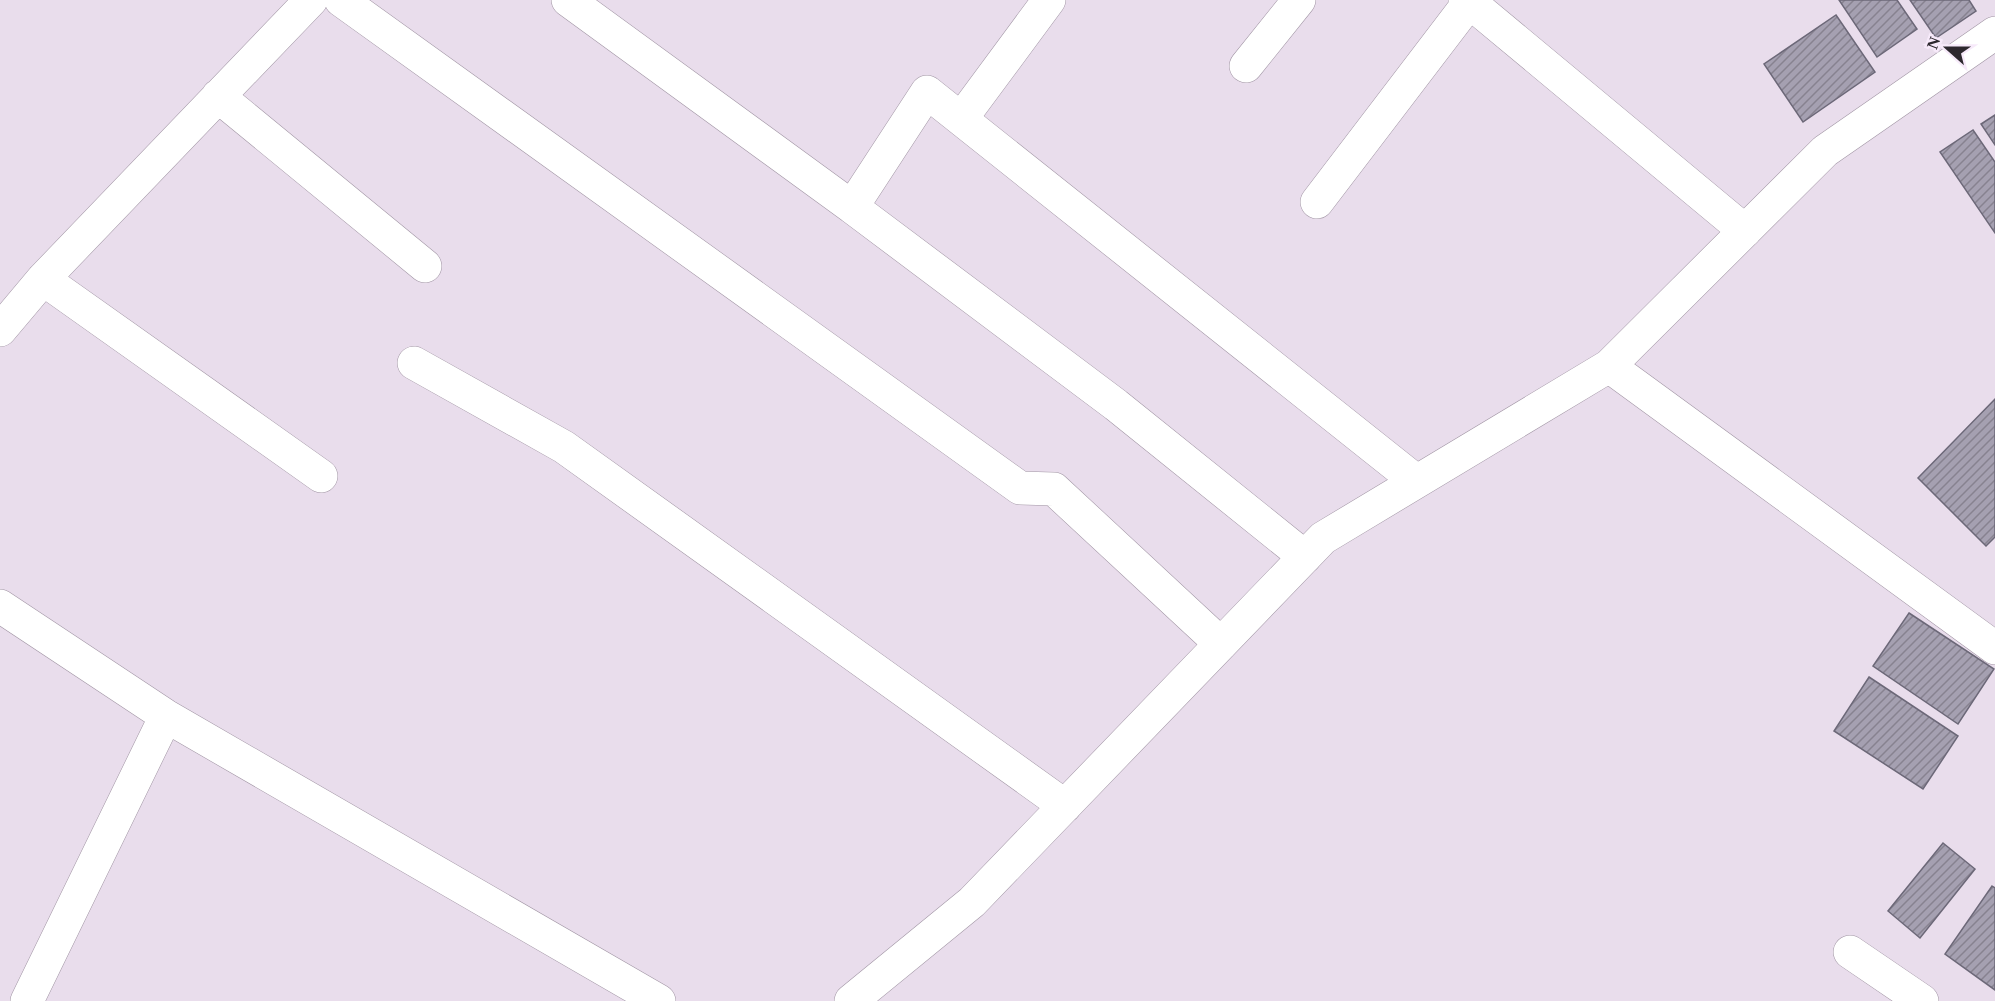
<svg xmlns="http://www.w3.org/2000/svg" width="1995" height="1001" viewBox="0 0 1995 1001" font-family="'Times New Roman',serif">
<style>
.building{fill:url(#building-hatch);stroke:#6c6878;stroke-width:1.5}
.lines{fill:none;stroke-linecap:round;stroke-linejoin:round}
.minor-casing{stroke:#a195a4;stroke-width:34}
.minor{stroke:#fff;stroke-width:33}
</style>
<defs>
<pattern id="building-hatch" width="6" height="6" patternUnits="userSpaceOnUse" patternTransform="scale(1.5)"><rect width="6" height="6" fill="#a5a0b1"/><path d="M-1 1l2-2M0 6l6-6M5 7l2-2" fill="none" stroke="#878290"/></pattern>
</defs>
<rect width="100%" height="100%" fill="#e9ddec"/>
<!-- building -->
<path class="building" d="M 1839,0 L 1897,0 L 1917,29 L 1877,57 Z
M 1910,0 L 1969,0 L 1976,11 L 1936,38 Z
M 1836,15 L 1875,72 L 1803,122 L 1764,64 Z
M 1995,115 L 1995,145 L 1981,124 Z
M 1973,130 L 1995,162 L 1995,233 L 1940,152 Z
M 1995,399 L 1995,537 L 1986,546 L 1918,478 Z
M 1909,613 L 1994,669 L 1958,724 L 1873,666 Z
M 1869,677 L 1958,736 L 1923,789 L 1834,731 Z
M 1943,843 L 1975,869 L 1920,938 L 1888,911 Z
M 1992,886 L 1995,888 L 1995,990 L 1945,954 Z"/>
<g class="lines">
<defs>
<path id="minor" d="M 341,0 L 1020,488 L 1054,489 L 1221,644
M 568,0 L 852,207 L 927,92 L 1416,481
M 1465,0 L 1478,9 L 1745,231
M 1246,66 L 1299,0
M 218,96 L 425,266
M 961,119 L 1049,0
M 1317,202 L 1471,0
M 852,207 L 1116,405 L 1305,557
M 43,279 L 321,476
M 0,330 L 43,279 L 311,0
M 414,363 L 564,447 L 1065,806
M 1609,366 L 1995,648
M 0,606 L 166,716 L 659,1001
M 1850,952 L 1922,1001
M 27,1001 L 166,716
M 851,1001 L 972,902 L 1323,538 L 1609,366 L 1825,151 L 1995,33"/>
</defs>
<!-- minor casing -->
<use href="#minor" class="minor-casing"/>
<!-- minor -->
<use href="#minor" class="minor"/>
</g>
<!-- north arrow -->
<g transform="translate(1947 48) rotate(291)" stroke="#f7eafa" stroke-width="4.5" paint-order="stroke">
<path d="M0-4.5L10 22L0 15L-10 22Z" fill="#2d282e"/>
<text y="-9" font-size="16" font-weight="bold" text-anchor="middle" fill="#2d282e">N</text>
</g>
</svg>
